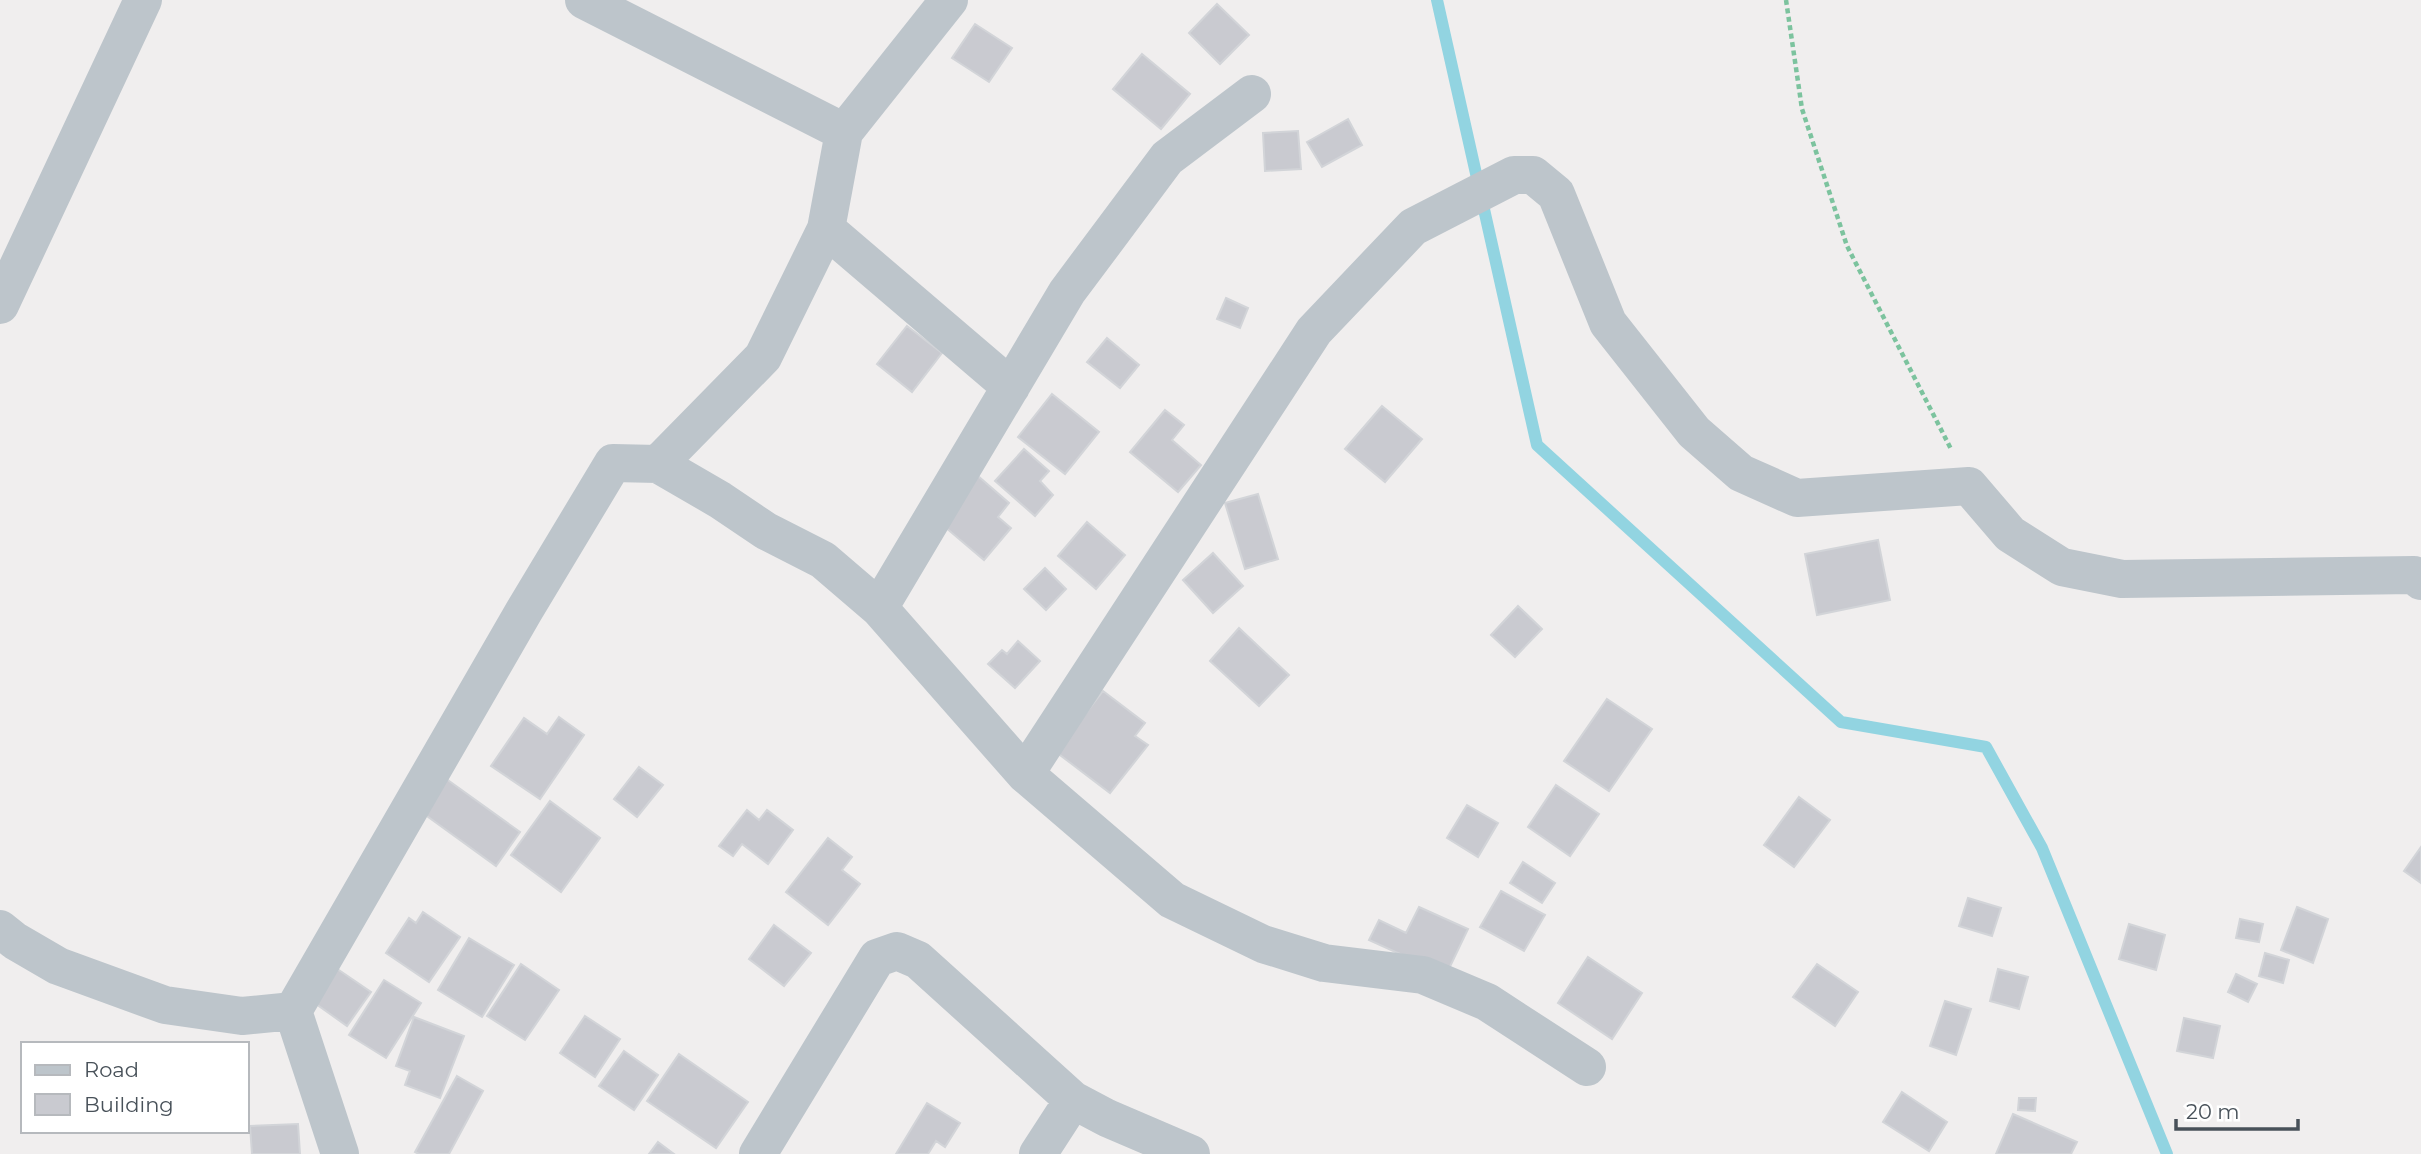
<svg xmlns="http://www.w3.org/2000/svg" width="2421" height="1154" viewBox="0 0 2421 1154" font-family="Montserrat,sans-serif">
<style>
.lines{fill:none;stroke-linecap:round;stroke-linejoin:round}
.stream{stroke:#92d4e1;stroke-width:12}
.building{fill:#c9cad0;stroke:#d2d4d8;stroke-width:2}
.path{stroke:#7cc39e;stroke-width:4.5;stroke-dasharray:5 3.5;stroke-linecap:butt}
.street{stroke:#bdc5cb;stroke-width:38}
</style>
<rect width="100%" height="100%" fill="#f0eeee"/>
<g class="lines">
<!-- stream -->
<path class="stream" d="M 1437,0 L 1537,445 L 1841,722 L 1986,747 L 2042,848 L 2167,1154"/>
</g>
<!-- building -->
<path class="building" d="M 1217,4 L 1249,35 L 1220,64 L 1189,33 Z
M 975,24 L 1012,48 L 989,82 L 952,58 Z
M 1142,54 L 1190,94 L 1161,129 L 1113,89 Z
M 1348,119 L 1362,145 L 1322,167 L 1307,142 Z
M 1298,131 L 1301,169 L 1265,171 L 1263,133 Z
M 1226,298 L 1248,308 L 1240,328 L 1217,319 Z
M 907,326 L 942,353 L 912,392 L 877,364 Z
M 1107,338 L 1139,365 L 1120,388 L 1087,362 Z
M 1052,394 L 1099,432 L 1065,474 L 1018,437 Z
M 1382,406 L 1422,439 L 1385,482 L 1345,449 Z
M 1165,410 L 1184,425 L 1172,440 L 1201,465 L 1178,492 L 1130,452 Z
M 1024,449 L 1049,471 L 1040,481 L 1053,495 L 1035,516 L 995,481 Z
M 978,476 L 1009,503 L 998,517 L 1011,528 L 984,560 L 939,522 Z
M 1258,494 L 1278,559 L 1245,569 L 1225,503 Z
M 1087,522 L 1125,555 L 1096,589 L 1058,556 Z
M 1878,540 L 1890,600 L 1817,615 L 1805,554 Z
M 1213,553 L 1243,586 L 1213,613 L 1183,580 Z
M 1045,568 L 1066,589 L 1046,610 L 1024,589 Z
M 1518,606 L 1542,629 L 1515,657 L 1491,635 Z
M 1239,628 L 1289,675 L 1259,706 L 1210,661 Z
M 1018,641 L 1040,661 L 1015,688 L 988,664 L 1002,650 L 1007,654 Z
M 1103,691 L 1145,723 L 1135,736 L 1148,745 L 1110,793 L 1056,752 Z
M 1607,699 L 1652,729 L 1609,791 L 1564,761 Z
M 559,717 L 584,735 L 540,799 L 491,766 L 524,718 L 547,734 Z
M 639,767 L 663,785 L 637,817 L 614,799 Z
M 445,778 L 520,832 L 496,866 L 420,811 Z
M 1556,785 L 1599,814 L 1570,856 L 1528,827 Z
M 1799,797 L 1830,820 L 1794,867 L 1764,845 Z
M 550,801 L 600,838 L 561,892 L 511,855 Z
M 1467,805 L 1498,823 L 1478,857 L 1447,838 Z
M 747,810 L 759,820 L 767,810 L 793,830 L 768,864 L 742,844 L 733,856 L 719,846 Z
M 828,838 L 852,857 L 842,870 L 860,884 L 828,925 L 786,892 Z
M 2421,847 L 2421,883 L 2404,871 Z
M 1523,862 L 1555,883 L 1542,903 L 1510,883 Z
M 1501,891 L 1545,915 L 1524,951 L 1480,927 Z
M 1968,898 L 2001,908 L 1992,936 L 1959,926 Z
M 1419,907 L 1468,929 L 1446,975 L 1369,940 L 1379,920 L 1406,933 Z
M 2297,907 L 2328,919 L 2313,963 L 2281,950 Z
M 423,912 L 460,937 L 429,982 L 386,953 L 409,918 L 416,923 Z
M 2240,919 L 2263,924 L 2259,942 L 2236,938 Z
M 2129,924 L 2165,935 L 2156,970 L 2119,959 Z
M 774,925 L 811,953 L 784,986 L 749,959 Z
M 469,938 L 514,965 L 482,1017 L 438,990 Z
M 2265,953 L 2289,960 L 2283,983 L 2259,976 Z
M 1588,957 L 1642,993 L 1612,1039 L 1558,1003 Z
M 521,964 L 559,990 L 525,1040 L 487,1016 Z
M 1817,964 L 1858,992 L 1835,1026 L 1793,997 Z
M 333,966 L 371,992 L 347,1026 L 309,999 Z
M 1998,969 L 2028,977 L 2019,1009 L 1990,1001 Z
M 2236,974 L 2257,984 L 2248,1002 L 2228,992 Z
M 384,980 L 421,1003 L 386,1058 L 349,1035 Z
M 1945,1001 L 1971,1009 L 1956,1055 L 1930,1046 Z
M 585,1016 L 620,1039 L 595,1077 L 560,1053 Z
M 414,1017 L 464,1036 L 440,1098 L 405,1085 L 410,1071 L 396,1066 Z
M 2184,1018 L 2220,1026 L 2213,1058 L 2177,1051 Z
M 624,1051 L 658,1075 L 634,1110 L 599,1086 Z
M 679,1054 L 748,1102 L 716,1148 L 647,1101 Z
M 457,1076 L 483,1091 L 449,1154 L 419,1154 L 415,1152 Z
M 1902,1092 L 1947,1122 L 1929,1151 L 1883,1122 Z
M 2019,1098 L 2036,1098 L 2035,1111 L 2018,1110 Z
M 927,1103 L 960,1123 L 945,1147 L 936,1141 L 928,1154 L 896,1154 Z
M 2013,1114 L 2077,1142 L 2071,1154 L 1996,1154 Z
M 298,1124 L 300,1154 L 252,1154 L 250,1126 Z
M 658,1142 L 674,1154 L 649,1154 Z"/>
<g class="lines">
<!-- path -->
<path class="path" d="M 1786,0 L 1802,109 L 1847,246 L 1951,449"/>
<!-- street -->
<path class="street" d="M 584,0 L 844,132
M 826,229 L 1011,387
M 0,305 L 143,0
M 658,464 L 763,357 L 826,229 L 844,132 L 949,0
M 879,608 L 1067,292 L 1167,158 L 1252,94
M 1025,774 L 1314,331 L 1413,227 L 1514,175 L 1533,175 L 1556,194 L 1608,323 L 1694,432 L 1741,473 L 1797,498 L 1969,486 L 2010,534 L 2062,567 L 2122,579 L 2414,575 L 2421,581
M 0,929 L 15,941 L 58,966 L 165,1005 L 242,1016 L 293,1011 L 524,611 L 613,463 L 658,464 L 720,500 L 766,531 L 823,560 L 879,608 L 1025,774 L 1172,900 L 1263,944 L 1324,963 L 1423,975 L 1487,1002 L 1587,1067
M 293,1011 L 340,1154
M 758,1154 L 877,958 L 897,951 L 918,960 L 1073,1100
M 1038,1154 L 1073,1100 L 1107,1118 L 1191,1154"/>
</g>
<!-- legend -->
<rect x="21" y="1042" width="228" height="91" fill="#ffffff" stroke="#b6b9bd" stroke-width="2"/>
<rect x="35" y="1065" width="35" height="10" fill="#bdc5cb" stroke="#b6b9bd" stroke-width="2"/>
<text x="84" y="1077" font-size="21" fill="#485159">Road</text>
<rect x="35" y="1094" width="35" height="21" fill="#c9cad0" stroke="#b6b9bd" stroke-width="2"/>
<text x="84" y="1112" font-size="21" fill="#485159">Building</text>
<!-- scale -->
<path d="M2176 1119v10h122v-10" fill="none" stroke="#485159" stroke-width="3.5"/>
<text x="2186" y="1119" font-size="21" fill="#485159" stroke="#ffffff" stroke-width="5" paint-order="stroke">20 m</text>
</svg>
